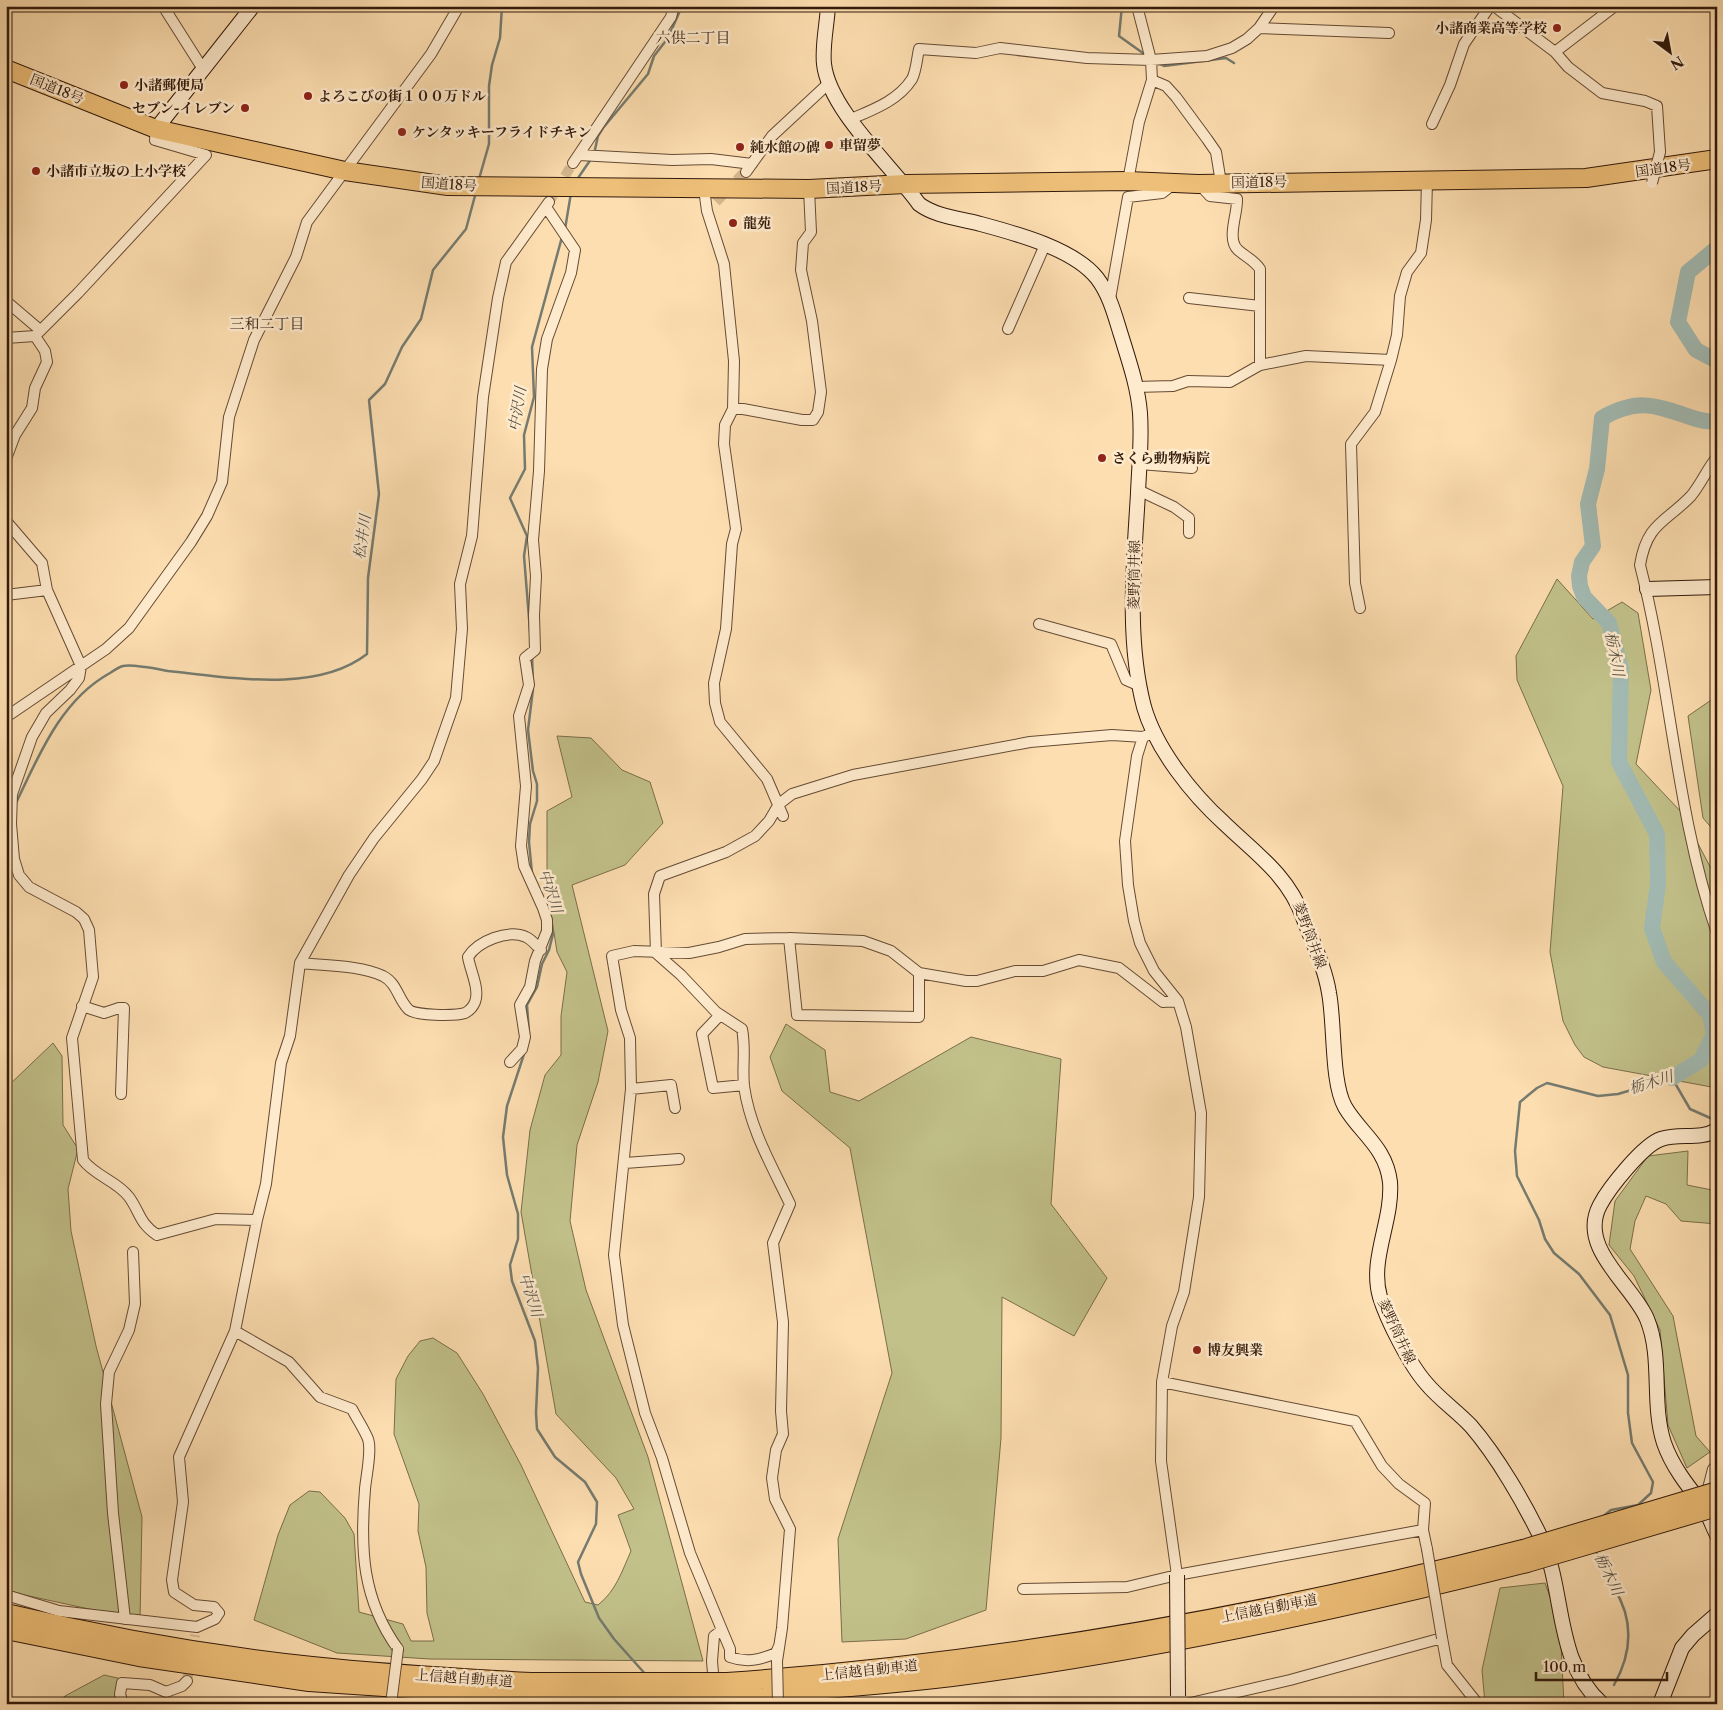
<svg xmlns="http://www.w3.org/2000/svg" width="1723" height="1710" viewBox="0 0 1723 1710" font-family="'Libre Caslon Text','Noto Serif JP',serif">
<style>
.green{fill:#c2c18a;stroke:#7a6e4a}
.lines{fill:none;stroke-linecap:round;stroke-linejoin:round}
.stream{stroke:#757b70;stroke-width:2.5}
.river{stroke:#a2bbb4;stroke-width:16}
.street-tunnel{stroke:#d4b78f;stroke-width:10;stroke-dasharray:10 5;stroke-linecap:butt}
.street-casing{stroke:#654b34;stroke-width:12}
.secondary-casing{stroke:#321a0b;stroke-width:16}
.highway-casing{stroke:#321a0b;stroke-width:20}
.street{stroke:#feeacc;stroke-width:10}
.secondary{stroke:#feeacc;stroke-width:14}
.highway{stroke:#eebf78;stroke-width:18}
.street-bridge-casing{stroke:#654b34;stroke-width:12;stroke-linecap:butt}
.secondary-bridge-casing{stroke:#321a0b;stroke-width:16;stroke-linecap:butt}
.highway-bridge-casing{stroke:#321a0b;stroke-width:20;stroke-linecap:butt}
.street-bridge{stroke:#feeacc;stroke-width:10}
.secondary-bridge{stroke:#feeacc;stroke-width:14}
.highway-bridge{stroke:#eebf78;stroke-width:18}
.poi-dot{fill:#8f2418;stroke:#feeacc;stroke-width:2}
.labels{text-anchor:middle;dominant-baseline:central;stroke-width:5;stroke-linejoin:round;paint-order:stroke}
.poi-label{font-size:14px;font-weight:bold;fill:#321a0b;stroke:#feeacc;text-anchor:start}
.street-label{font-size:14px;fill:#321a0b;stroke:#feeacc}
.neighbourhood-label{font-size:15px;fill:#321a0b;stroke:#feeacc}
.water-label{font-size:15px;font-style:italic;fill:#595246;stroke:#feeacc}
</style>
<rect width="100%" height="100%" fill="#fddeb0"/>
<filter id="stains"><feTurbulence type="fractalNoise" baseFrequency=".004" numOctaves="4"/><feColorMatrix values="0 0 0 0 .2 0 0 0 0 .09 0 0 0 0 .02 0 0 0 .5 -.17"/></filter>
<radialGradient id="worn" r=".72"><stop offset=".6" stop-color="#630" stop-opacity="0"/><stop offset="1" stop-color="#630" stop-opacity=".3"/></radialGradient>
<!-- green -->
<path class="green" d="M 1557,579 L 1593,619 L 1622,602 L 1638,613 L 1651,690 L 1636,764 L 1682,813 L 1717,880 L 1717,1088 L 1603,1067 L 1584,1057 L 1575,1045 L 1563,1021 L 1550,952 L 1563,786 L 1517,680 L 1516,656 Z
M 1717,696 L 1717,834 L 1703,818 L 1688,716 Z
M 557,736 L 591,738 L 622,770 L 650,782 L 663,823 L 625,865 L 572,885 L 608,1031 L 598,1082 L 577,1145 L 570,1221 L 586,1290 L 648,1457 L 703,1661 L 430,1659 L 337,1653 L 254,1620 L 278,1535 L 290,1505 L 309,1491 L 320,1492 L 345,1518 L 354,1534 L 359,1612 L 403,1624 L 411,1641 L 434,1641 L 427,1613 L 426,1567 L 418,1531 L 419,1504 L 394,1434 L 396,1379 L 408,1356 L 420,1341 L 433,1338 L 457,1353 L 483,1394 L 521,1465 L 585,1602 L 598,1605 C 616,1591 622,1571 631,1551 L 618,1515 L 634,1509 L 616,1478 L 556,1414 L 521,1212 L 530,1130 L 545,1075 L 561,1055 L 561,1016 L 567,972 L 557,952 L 547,888 L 547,811 L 572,797 Z
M 786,1024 L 825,1050 L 830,1092 L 859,1101 L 971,1037 L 1061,1059 L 1051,1204 L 1107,1278 L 1074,1336 L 1002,1297 L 1001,1438 L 986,1610 L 906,1639 L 842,1642 L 838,1539 L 892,1373 L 850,1148 L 782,1091 L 770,1057 Z
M 53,1043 L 62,1056 L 63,1125 L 78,1149 L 68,1189 L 71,1231 L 96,1346 L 142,1517 L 140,1620 L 6,1591 L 6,1088 Z
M 1688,1151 L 1687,1185 L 1717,1191 L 1717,1224 L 1681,1221 L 1666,1204 L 1646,1196 L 1635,1221 L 1630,1249 L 1673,1316 L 1696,1436 L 1710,1452 L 1687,1468 L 1668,1425 L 1660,1330 L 1634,1276 L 1609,1245 L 1615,1201 L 1648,1156 Z
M 1545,1583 L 1560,1625 L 1564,1704 L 1485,1704 L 1482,1670 L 1500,1588 Z
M 104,1675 L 122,1679 L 128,1704 L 58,1704 L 65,1696 Z"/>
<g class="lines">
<!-- stream -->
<path class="stream" d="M 1122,6 L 1119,36 L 1147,56
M 1158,63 L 1164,66 L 1226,58 L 1234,63
M 594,154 L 598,136 L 603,128 L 648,74 L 654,56 L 668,38 L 682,6
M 479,179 L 489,144 L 489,86 L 492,65 L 500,38 L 502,6
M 576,181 L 591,159
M 565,229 L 571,193
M 530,631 L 524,556 L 527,536 L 510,498 L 525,469 L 524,435 L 534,397 L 532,347 L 562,237
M 532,656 L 533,683
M 16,803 C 39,755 61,700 110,673 C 113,671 119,667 123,666 C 133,664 157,669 168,671 C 228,677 316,694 367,654 L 368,578 L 379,494 L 369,400 L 385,384 L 402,347 L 421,319 L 433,270 L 466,229 L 476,192
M 532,873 L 529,842 L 530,824 L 537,801 L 537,784 L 533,771 L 528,730 L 533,689
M 529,1033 L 527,1005 L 537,987 L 542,964 L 549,950 L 553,934 L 552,927
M 525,1051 L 507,1106 L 503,1137 L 507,1175 L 518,1214 L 518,1239 L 510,1265 L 512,1281 L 535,1341 L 538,1368 L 536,1413 L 537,1429 L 555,1457 L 585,1482 L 597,1502 L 596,1524 L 578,1562 L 581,1574 L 599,1618 L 614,1639 L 647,1676
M 1601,1518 L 1611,1510 L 1638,1505 L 1651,1493 L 1653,1482 L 1632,1443 L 1628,1413 L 1628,1375 L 1610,1315 L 1579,1274 L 1554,1253 L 1545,1239 L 1539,1220 L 1517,1176 L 1515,1151 L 1520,1102 L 1537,1088 L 1547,1083 L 1598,1096 L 1618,1094 L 1672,1078 L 1690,1109 L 1717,1121
M 1596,1549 C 1597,1563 1607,1577 1614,1588 C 1634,1620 1632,1653 1614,1685"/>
<!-- river -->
<path class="river" d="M 1717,248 L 1688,272 L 1678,322 L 1696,350 L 1717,361
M 1672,1078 L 1701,1060 L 1714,1034 L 1710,1015 L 1664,962 L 1652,928 L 1658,884 L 1657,834 L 1619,762 L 1621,669 L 1609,623 L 1584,597 L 1580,586 L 1579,576 L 1582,562 L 1593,546 L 1588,504 L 1597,469 L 1602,418 C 1636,399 1651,404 1687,416 C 1697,419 1706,423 1717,421"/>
<!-- street-tunnel -->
<path class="street-tunnel" d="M 549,202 L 573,163
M 716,202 L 751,165
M 187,1681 L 195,1635"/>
<defs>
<path id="street" d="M 163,6 L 203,69
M 1494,6 L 1555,52 L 1568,67 L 1602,93 L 1645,101 L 1657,106 L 1660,152
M 1259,28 L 1389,33
M 1555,52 L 1615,6
M 1152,80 L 1166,86 L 1176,97 L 1207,139 L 1216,152 L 1221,183
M 851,119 C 872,110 898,101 912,79 C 916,72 917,58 919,49 L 976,53 L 1000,48 L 1087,58 L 1151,60 L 1207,56 L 1232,48 L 1247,39 L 1259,28 L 1274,6
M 1432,124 L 1450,85 L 1464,44 L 1490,6
M 579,155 L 672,160 L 711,159 L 752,164
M 573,163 L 671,17 L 674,6
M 746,172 L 772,136 L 829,83
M 1128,181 L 1139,122 L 1152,80 L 1151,60 L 1137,6
M 1199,184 L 1210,196 L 1237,199 C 1238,213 1226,239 1238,250 C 1246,257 1254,260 1260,269 L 1260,365
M 704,189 L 707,211 L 724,264 L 734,361 L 733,409
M 1189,298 L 1260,306
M 1110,299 L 1128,197 L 1162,193 L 1175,183
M 6,301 L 40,330
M 1008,329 L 1045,245
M 6,338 L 35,336 L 78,293 L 206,155 L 155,140 L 156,129
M 1135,387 L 1173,386 L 1188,381 L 1230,382 L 1260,365 L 1306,356 L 1391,360
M 1717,457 C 1707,469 1701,484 1691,496 C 1665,523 1647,523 1640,565 C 1671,686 1676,815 1717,933
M 6,459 L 15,435 L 32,408 L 35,388 L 47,362 L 45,351 L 35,336
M 1139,464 L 1192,468
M 1138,490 L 1174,507 L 1189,518 L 1189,533
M 6,521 L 42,563 L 47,590 L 81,666 L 79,678 L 70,690 L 46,713 L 32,737 L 12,794 L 11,824 L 14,859 L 19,875 L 29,887 L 76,912 L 84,919 L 89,930 L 93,977 L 72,1038 L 83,1160 C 95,1176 117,1181 129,1197 C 140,1212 139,1223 157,1235 L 216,1219 L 257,1220
M 6,595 L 47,590
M 1360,608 L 1355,583 L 1351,444 L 1375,412 L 1391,360 L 1397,335 L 1400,296 L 1407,272 L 1421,253 L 1426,220 L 1427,180
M 1039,624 L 1111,644 L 1126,680 L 1140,686
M 6,717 L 106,649 L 129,628 L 191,542 L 207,516 L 222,482 L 229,417 L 254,340 L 296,257 L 307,222 L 431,54 L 459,6
M 1143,737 L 1137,756 L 1125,841 L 1128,885 L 1134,921 L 1140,943 L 1154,971 L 1178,1001 L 1186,1027 L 1201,1113 L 1199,1197 L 1184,1292 L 1172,1326 L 1162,1382 L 1161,1461 L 1177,1575
M 783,816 L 767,779 L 720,722 L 715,703 L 714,683 L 726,629 L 732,544 L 736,529 L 724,444 L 725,425 L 733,409 L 743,409 L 802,420 L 813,420 L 818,412 L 821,392 L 812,321 L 801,270 L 803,243 L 811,232 L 809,189
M 789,938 L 797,1015 L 919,1017 L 919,973
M 300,963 C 326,966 359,965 383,976 C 397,983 398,999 408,1009 C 414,1016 455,1016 465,1013 C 469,1011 473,1007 475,1002 C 480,989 470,970 468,957 C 478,941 508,929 526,937 C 531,939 537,946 541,950
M 82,1006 L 104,1013 L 119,1008 L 124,1008 L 121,1094
M 720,1015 L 702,1034 L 713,1088 L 744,1085
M 510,1062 L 522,1049 L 525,1037 L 520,1005 L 530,987 L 535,961 L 547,931 L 547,920 L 543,908 L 524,866 L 521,846 L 526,786 L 519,716 L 529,685 L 525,658 L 535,650 L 534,615 L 536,576 L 533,540 L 539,471 L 542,369 L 547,339 L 571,273 L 575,250 L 546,207
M 631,1089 L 671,1085 L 675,1108
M 625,1163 L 679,1159
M 235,1331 L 289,1362 L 320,1397 L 352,1409 C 357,1419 364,1429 368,1439 C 372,1450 366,1477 365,1489 C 360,1549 362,1599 398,1649
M 1162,1382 L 1355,1421 L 1382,1466 L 1399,1484 L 1425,1503 L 1423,1530 L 1427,1549
M 1706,1496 L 1713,1469 L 1717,1467
M 1023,1589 L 1127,1587 L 1177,1575 L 1423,1530
M 6,1595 L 59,1611 L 197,1627 L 215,1619 L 219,1613 L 214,1607 L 194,1605 L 174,1592 L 172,1580 L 183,1502 L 179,1457 L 235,1331 L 257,1220 L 266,1184 L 281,1063 L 290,1036 L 300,963 L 349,875 L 374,838 L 422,779 L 434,761 L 456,698 L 462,629 L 460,584 L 472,536 L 483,397 L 498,298 L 506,262 L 549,202
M 125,1619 L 113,1513 L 106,1404 L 109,1372 L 129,1330 L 135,1304 L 133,1252
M 722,1630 L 730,1649 L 730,1657 C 746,1663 760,1660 776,1653 L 779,1646
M 777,1661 L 782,1628 L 790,1529 L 775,1499 L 772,1478 L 776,1450 L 783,1434 L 781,1411 L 783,1322 L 773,1243 L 790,1204 C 772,1166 750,1129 744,1086 C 742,1067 746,1049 742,1029 L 716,1012 L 681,975 L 656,953 L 654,894 L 660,876 L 726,852 L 755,836 L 769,821 L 779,804 L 792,794 L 853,775 L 1030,742 L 1112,735 L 1143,737 L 1153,733
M 714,1685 L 712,1661 L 714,1636 L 722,1630 L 690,1553 L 662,1458 L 645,1413 L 623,1325 L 614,1255 L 631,1089 L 630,1038 L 621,1010 L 612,956 L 634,951 L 689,953 L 719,947 L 745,939 L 789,938 L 863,941 L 891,951 L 919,973 L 966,981 L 977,981 L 1015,971 L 1043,971 L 1079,960 L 1119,968 L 1163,1002 L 1178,1001
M 123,1704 L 120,1694 L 122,1683 L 150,1685 L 166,1692 L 182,1686 L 187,1681
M 1186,1704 L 1290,1680 L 1442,1638 L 1447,1665 L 1478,1704"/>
<path id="secondary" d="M 828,6 C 827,25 822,46 824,64 C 829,110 892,166 919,204 C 935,216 957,218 977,223 C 1014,233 1073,248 1097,278 C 1110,295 1115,316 1121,335 C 1129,361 1138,387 1140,413 C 1142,440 1139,467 1138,493 C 1134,563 1126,638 1144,707 C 1156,749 1192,794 1224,823 C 1255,853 1288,875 1303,917 C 1312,941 1325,967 1329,993 C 1335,1024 1331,1082 1345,1107 C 1360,1133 1386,1147 1390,1182 C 1393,1221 1369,1259 1380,1297 C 1387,1320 1410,1365 1426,1383 C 1439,1399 1457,1411 1471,1426 C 1497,1456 1525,1504 1542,1540 C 1566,1595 1554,1660 1602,1704
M 156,129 L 253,6
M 1647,589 L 1717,587
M 1717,1130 C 1700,1140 1680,1133 1661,1139 C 1643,1145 1609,1188 1600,1205 C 1577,1248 1633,1285 1647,1319 C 1663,1358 1651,1403 1664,1443 C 1672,1466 1687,1485 1702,1504 C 1708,1513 1712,1525 1717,1535
M 1660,1704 L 1682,1648 L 1693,1635 L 1717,1614"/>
<path id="highway" d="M 6,69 L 156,129 L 345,171 L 448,186 L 809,189 L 905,184 L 1128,181 L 1198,184 L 1586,178 L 1717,159
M 6,1613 C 107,1637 209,1655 312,1666 C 385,1674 458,1678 531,1682
M 6,1630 L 139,1657 L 309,1682 L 533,1697
M 727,1682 C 996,1663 1261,1616 1523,1549
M 729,1696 C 803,1691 878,1686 952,1677 C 1146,1652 1337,1611 1527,1563"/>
</defs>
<!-- street casing -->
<use href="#street" class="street-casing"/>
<!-- secondary casing -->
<use href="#secondary" class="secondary-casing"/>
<!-- highway casing -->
<use href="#highway" class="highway-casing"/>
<!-- street -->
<use href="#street" class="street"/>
<!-- secondary -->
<use href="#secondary" class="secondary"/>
<!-- highway -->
<use href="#highway" class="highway"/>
<defs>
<path id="street-bridge" d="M 1652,183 L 1660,152
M 1427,1549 L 1442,1638
M 777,1661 L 778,1704
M 391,1704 L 398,1649"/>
<path id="secondary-bridge" d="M 1177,1575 L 1178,1696"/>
<path id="highway-bridge" d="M 1523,1549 L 1717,1491
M 1527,1563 L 1717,1507
M 531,1682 L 727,1682
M 533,1697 L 729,1696"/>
</defs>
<!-- street-bridge casing -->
<use href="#street-bridge" class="street-bridge-casing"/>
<!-- secondary-bridge casing -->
<use href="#secondary-bridge" class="secondary-bridge-casing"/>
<!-- highway-bridge casing -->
<use href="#highway-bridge" class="highway-bridge-casing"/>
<!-- street-bridge -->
<use href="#street-bridge" class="street-bridge"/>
<!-- secondary-bridge -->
<use href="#secondary-bridge" class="secondary-bridge"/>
<!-- highway-bridge -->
<use href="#highway-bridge" class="highway-bridge"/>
</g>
<!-- markers -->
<g class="poi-dot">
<circle cx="1557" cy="28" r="5"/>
<circle cx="124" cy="85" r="5"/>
<circle cx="308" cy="96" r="5"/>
<circle cx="245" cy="108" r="5"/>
<circle cx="402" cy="132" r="5"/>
<circle cx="829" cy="145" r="5"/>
<circle cx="740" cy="147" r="5"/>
<circle cx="36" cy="171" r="5"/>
<circle cx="733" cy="223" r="5"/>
<circle cx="1102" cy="458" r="5"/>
<circle cx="1197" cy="1350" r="5"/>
</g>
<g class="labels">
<!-- poi labels -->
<g class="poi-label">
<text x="1547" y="28" text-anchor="end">小諸商業高等学校</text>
<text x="134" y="85">小諸郵便局</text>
<text x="318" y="96">よろこびの街１００万ドル</text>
<text x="235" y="108" text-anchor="end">セブン-イレブン</text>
<text x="412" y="132">ケンタッキーフライドチキン</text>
<text x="839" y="145">車留夢</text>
<text x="750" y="147">純水館の碑</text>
<text x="46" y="171">小諸市立坂の上小学校</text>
<text x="743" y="223">龍苑</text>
<text x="1112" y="458">さくら動物病院</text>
<text x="1207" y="1350">博友興業</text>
</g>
<!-- street labels -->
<g class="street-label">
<text transform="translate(57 89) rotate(22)">国道18号</text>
<text transform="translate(1663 168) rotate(-8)">国道18号</text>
<text transform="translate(1259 182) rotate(-1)">国道18号</text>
<text transform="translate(449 184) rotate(4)">国道18号</text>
<text transform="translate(854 187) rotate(-3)">国道18号</text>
<text transform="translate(1134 575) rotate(-89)">菱野筒井線</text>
<text transform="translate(1310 935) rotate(70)">菱野筒井線</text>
<text transform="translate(1397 1331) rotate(65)">菱野筒井線</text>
<text transform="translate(1269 1608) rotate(-11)">上信越自動車道</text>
<text transform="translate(869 1670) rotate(-6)">上信越自動車道</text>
<text transform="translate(464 1678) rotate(4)">上信越自動車道</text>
</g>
<!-- neighbourhood labels -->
<g class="neighbourhood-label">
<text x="693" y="37">六供二丁目</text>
<text x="267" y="323">三和二丁目</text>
</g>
<!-- water labels -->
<g class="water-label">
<text transform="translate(517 409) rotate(-81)">中沢川</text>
<text transform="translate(362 537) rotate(-82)">松井川</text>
<text transform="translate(1615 654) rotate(79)">栃木川</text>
<text transform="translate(551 891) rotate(72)">中沢川</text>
<text transform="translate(1651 1082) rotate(-17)">栃木川</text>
<text transform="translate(531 1295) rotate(72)">中沢川</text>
<text transform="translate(1609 1574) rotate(64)">栃木川</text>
</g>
</g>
<!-- margin -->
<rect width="1723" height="1710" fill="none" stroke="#fddeb0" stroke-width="25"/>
<rect x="8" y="8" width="1708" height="1695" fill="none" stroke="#321a0b" stroke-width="2.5"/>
<rect x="12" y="12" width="1698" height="1685" fill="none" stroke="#321a0b"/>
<!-- north arrow -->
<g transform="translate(1670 52) rotate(148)" stroke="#feeacc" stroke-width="4" paint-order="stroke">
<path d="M0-4L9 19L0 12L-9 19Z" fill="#321a0b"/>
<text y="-8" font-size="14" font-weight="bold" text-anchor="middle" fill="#321a0b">N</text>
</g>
<!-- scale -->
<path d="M1536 1672v8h131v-8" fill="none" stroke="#321a0b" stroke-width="2.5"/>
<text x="1543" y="1672" font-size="15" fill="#321a0b" stroke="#feeacc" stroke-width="4" paint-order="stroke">100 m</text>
<rect width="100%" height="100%" filter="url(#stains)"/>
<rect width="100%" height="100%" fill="url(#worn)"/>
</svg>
